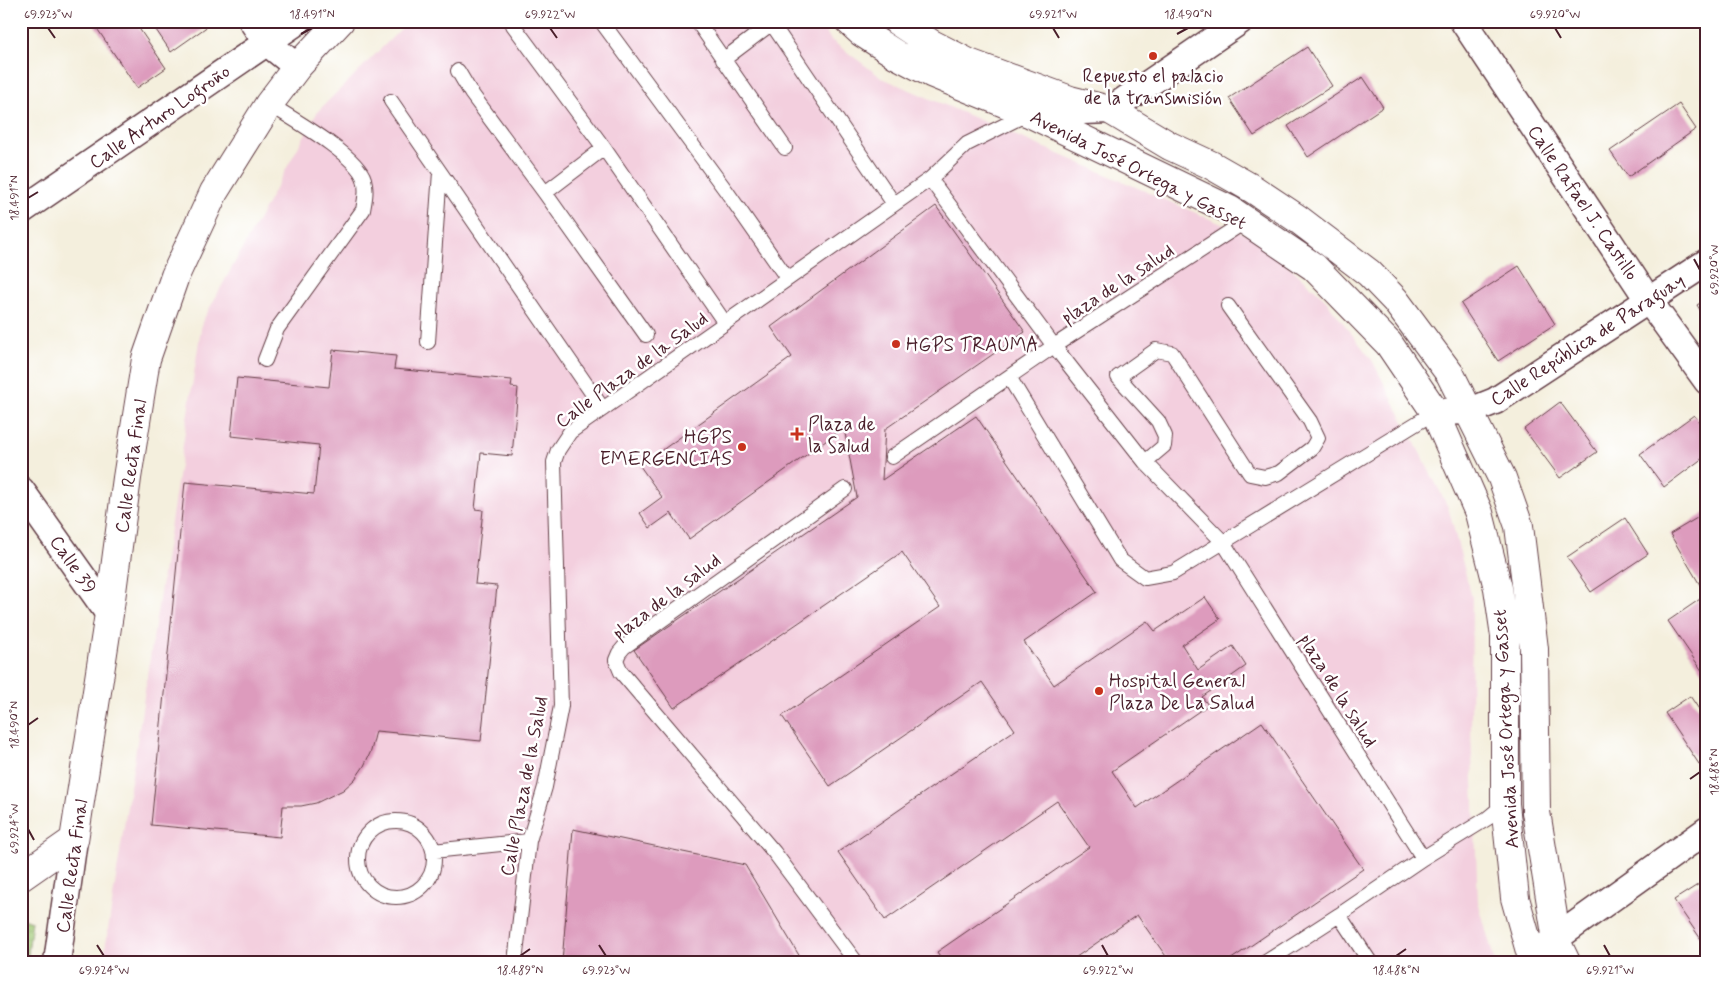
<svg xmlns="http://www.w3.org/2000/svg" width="1728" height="983" font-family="Mynerve,sans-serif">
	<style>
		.built { fill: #f3cfde }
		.green { fill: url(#green-dots); stroke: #747450 }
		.building { fill: #dd9bbd }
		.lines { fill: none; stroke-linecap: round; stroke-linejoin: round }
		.service-casing { stroke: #643e46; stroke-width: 16 }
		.minor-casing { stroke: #643e46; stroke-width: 29 }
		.tertiary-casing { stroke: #643e46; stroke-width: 30 }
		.secondary-casing { stroke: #643e46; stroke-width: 30 }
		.service { stroke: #fff; stroke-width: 14 }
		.minor { stroke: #fff; stroke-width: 26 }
		.tertiary { stroke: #fff; stroke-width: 28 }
		.secondary { stroke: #fff; stroke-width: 28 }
		.ticks { fill: none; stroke: #4a1f2b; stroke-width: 2 }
		.poi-dot { fill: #c8321e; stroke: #fff; stroke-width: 2 }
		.labels { text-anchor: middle; stroke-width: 5; stroke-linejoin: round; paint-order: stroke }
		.poi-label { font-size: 19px; fill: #4a1f2b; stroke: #fff; text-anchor: start }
		.street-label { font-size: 19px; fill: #4a1f2b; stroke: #fff }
		.neatline { fill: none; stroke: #4a1f2b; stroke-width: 2 }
		.ticks-label { font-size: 12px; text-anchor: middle; fill: #4a1f2b }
	</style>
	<defs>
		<pattern id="green-dots" width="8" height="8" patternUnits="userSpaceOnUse" patternTransform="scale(1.25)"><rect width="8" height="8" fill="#9fc874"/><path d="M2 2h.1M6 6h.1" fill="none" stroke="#8aab65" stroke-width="1.8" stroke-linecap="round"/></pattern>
	</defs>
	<rect width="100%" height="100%" fill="#fff"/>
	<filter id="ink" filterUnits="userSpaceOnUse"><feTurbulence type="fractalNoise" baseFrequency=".02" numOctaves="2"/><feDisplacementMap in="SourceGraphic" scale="10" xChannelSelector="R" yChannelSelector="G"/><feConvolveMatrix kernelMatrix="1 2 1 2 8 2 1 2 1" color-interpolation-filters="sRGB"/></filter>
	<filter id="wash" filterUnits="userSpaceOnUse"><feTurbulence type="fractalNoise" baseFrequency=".0096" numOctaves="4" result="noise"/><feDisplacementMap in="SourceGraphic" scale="20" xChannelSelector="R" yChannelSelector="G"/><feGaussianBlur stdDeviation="1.12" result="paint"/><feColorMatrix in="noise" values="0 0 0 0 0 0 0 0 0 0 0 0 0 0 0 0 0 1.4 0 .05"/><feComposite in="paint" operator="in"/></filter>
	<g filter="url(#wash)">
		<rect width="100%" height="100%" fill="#f4efdd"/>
		<!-- built -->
		<path class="built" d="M 409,21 L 818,21 L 831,40 L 882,78 L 1261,241 L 1323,297 L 1372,360 L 1448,507 L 1472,598 L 1471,731 L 1478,901 L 1495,962 L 103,962 L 202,322 L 318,111 Z"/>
		<!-- green -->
		<path class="green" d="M 21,917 L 32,921 L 27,962 L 21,962 Z"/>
		<g id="blocks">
			<!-- building -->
			<path class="building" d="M 92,21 L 134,21 L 166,68 L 137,88 Z
				M 150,21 L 215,21 L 171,52 Z
				M 1307,47 L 1332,86 L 1254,136 L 1229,98 Z
				M 1363,77 L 1383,107 L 1308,157 L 1288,126 Z
				M 1679,104 L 1696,129 L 1628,177 L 1610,151 Z
				M 936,206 L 1025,332 L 885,429 L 882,480 L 976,416 L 1097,592 L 1024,642 L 1054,685 L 1147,621 L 1155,631 L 1205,597 L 1220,619 L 1182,645 L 1198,670 L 1233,646 L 1246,666 L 1202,697 L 1208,705 L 1112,771 L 1137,808 L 1262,722 L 1363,869 L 1227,962 L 1170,962 L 1137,915 L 1069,962 L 944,962 L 937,952 L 1089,847 L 1057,801 L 885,920 L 838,852 L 1015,730 L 982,682 L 830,786 L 782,716 L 940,607 L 902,552 L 674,708 L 634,650 L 857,497 L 844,428 L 689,539 L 671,513 L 650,528 L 640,513 L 662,497 L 640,466 L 792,357 L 771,327 Z
				M 1519,266 L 1555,324 L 1498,361 L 1461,304 Z
				M 1707,299 L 1707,321 L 1697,305 Z
				M 333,350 L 396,356 L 394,369 L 512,380 L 511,387 L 518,388 L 512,456 L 481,453 L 475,509 L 483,510 L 475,584 L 497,586 L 481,741 L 376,731 L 371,751 L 364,766 L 355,779 L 343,790 L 316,803 L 301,806 L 283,806 L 280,837 L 151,825 L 185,482 L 314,494 L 319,445 L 231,436 L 237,378 L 329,387 Z
				M 1560,402 L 1597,452 L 1560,478 L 1524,429 Z
				M 1694,415 L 1707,432 L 1707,455 L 1664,487 L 1640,454 Z
				M 1707,512 L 1707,587 L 1703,590 L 1670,534 Z
				M 1625,518 L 1648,554 L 1591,592 L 1567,557 Z
				M 1706,595 L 1707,596 L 1707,678 L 1668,621 Z
				M 1690,696 L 1707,721 L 1707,776 L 1665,713 Z
				M 573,829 L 745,865 L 803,962 L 562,962 Z
				M 1707,879 L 1707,948 L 1674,900 Z"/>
		</g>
	</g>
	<g filter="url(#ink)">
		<use href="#blocks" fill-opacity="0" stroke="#643e46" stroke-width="1"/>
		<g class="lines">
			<defs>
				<path id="service" d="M 601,21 L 727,192 L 787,278
					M 697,21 L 785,148
					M 770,21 L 894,204
					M 513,25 L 604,148
					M 723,60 L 772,23
					M 458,71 L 471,93 L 545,193 L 646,335
					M 391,101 L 603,409
					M 930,179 L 1054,346 L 1145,462 L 1164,446 L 1165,436 L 1158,421 L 1118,377 L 1156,350 L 1172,353 L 1250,474 L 1265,477 L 1279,473 L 1312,448 L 1318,438 L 1310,421 L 1228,306
					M 545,193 L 604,148 L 725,323
					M 428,342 L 440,172
					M 265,360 L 277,329 L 363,210 C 365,199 367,190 364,179 C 357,155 291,118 269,104
					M 1009,377 L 1120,560 L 1145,578 L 1173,573 L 1435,412
					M 892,457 L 1054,346 L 1246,221
					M 1145,462 L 1223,542 L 1423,858
					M 845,489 L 624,647 L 619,653 L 616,660 L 621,672 L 774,852 L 856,962
					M358 859a38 38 0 1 1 76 0a38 38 0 1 1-76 0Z
					M 433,851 L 529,841
					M 1339,915 L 1370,962
					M 515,962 L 529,841 L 545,787 L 561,706 L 554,462 L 558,450 L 570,432 L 930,179 L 967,144 L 1029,113
					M 1266,962 L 1339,915 L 1423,858 L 1488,818 L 1505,804"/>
				<path id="minor" d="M 252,21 L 266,42 L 297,67
					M 1463,21 L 1649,301 L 1707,381
					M 1029,113 L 1110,110 L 1240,21
					M 21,211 L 298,21
					M 1435,412 L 1470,411 L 1495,401 L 1707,262
					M 21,490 L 109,614
					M 1541,949 L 1707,830
					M 57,962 L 74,840"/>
				<path id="tertiary" d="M 21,877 L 74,840 L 109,614 L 127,478 L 146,359 L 175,276 L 214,192 L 269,104 L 297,67 L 340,21"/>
				<path id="secondary" d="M 849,21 L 861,32 L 897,55 L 931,73 L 1029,113 L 1230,210 L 1314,267 L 1389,344 L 1435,412 L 1479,513 L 1498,588 L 1505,636 L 1505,804 L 1515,898 L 1533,962
					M 897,21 L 930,43 L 969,63 L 1070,100 L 1110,110 L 1170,146 L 1211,165 L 1253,189 L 1298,219 L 1369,273 L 1395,300 L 1450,374 L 1502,478 L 1519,526 L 1534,649 L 1536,812 L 1556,934 L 1555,939 L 1566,962"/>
			</defs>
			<!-- service casing -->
			<use href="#service" class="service-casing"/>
			<!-- minor casing -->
			<use href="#minor" class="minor-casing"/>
			<!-- tertiary casing -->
			<use href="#tertiary" class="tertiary-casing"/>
			<!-- secondary casing -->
			<use href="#secondary" class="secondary-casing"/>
			<!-- service -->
			<use href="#service" class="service"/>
			<!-- minor -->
			<use href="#minor" class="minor"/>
			<!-- tertiary -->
			<use href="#tertiary" class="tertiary"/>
			<!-- secondary -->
			<use href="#secondary" class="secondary"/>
		</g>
	</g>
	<!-- ticks -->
	<path class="ticks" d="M 48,28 L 55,38M 550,28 L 557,38M 1053,28 L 1059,38M 1555,28 L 1561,38M 301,34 L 312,28M 1177,34 L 1188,28M 28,198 L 38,192M 1694,259 L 1700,270M 28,725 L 38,718M 1690,779 L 1700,772M 28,829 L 34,840M 97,945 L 104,956M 599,945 L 606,956M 1102,945 L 1108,956M 1604,945 L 1610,956M 520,956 L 530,949M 1396,956 L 1406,949"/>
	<!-- markers -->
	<g class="poi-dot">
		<circle cx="1153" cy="56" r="5"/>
		<circle cx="896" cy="344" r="5"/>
		<path d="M794.5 426.5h5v5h5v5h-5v5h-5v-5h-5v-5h5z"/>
		<circle cx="742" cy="447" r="5"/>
		<circle cx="1099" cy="691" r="5"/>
	</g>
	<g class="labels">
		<!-- poi labels -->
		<g class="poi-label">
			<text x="1153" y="82" text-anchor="middle">Repuesto el palacio<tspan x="1153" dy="22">de la transmisión</tspan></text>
			<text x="906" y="351">HGPS TRAUMA</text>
			<text x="808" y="430">Plaza de<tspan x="808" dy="22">la Salud</tspan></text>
			<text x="732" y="443" text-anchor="end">HGPS<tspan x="732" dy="22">EMERGENCIAS</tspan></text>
			<text x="1109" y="687">Hospital General<tspan x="1109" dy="22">Plaza De La Salud</tspan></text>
		</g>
		<!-- street labels -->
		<g class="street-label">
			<text transform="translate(159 116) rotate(-35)" y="7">Calle Arturo Logroño</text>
			<text transform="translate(1139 169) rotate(27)" y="7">Avenida José Ortega y Gasset</text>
			<text transform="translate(1584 202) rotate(56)" y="7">Calle Rafael J. Castillo</text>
			<text transform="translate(1117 283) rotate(-33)" y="7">plaza de la salud</text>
			<text transform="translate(1587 339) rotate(-33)" y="7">Calle República de Paraguay</text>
			<text transform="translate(631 369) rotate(-36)" y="7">Calle Plaza de la Salud</text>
			<text transform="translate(130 466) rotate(-82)" y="7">Calle Recta Final</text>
			<text transform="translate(74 564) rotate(55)" y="7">Calle 39</text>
			<text transform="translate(666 596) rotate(-37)" y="7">plaza de la salud</text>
			<text transform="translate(1339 690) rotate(58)" y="7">plaza de la salud</text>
			<text transform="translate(1505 729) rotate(-93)" y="7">Avenida José Ortega y Gasset</text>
			<text transform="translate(523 786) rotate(-79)" y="7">Calle Plaza de la Salud</text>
			<text transform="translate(71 866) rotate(-82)" y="7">Calle Recta Final</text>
		</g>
	</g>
	<!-- margin -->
	<rect width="1728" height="983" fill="none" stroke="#fff" stroke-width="55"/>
	<rect x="28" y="28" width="1672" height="928" class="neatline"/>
	<g class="ticks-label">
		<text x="48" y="18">69.923°W</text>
		<text x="312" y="18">18.491°N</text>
		<text x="550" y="18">69.922°W</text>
		<text x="1053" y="18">69.921°W</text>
		<text x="1188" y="18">18.490°N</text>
		<text x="1555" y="18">69.920°W</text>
		<text transform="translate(14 198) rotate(-90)" y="4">18.491°N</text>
		<text transform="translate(1714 270) rotate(-90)" y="4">69.920°W</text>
		<text transform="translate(14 725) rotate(-90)" y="4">18.490°N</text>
		<text transform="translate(1714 772) rotate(-90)" y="4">18.488°N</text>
		<text transform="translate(14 829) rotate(-90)" y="4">69.924°W</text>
		<text x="104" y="974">69.924°W</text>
		<text x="520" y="974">18.489°N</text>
		<text x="606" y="974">69.923°W</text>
		<text x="1108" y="974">69.922°W</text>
		<text x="1396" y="974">18.488°N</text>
		<text x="1610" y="974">69.921°W</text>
	</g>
</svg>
